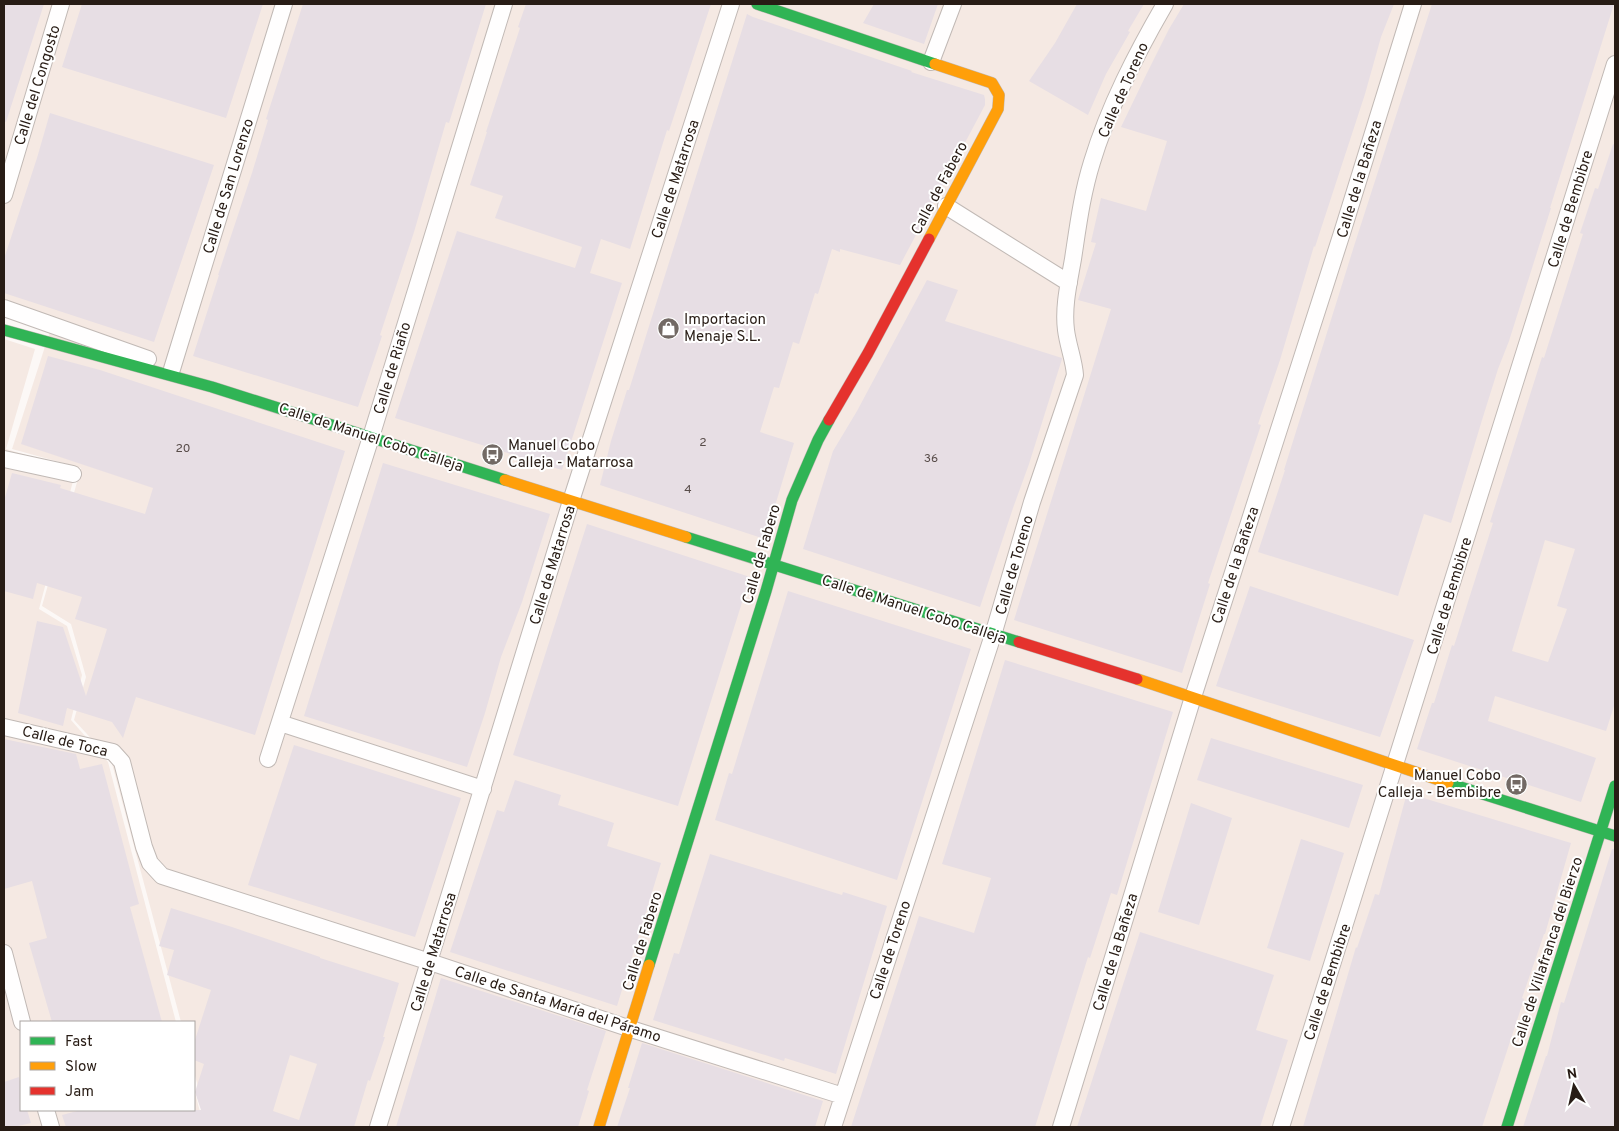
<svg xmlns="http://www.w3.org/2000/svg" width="1619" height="1131" font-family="Overpass,sans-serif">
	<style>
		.built { fill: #f5e9e3 }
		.building { fill: #e7dee4; fill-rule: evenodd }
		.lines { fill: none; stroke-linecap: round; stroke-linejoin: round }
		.street-casing { stroke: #c1b9b5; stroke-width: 18 }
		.fast-casing { stroke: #c1b9b5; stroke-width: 12 }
		.slow-casing { stroke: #c1b9b5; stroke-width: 12 }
		.jam-casing { stroke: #c1b9b5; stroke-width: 12 }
		.street { stroke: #fffefe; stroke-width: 16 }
		.fast { stroke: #30b455; stroke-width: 11 }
		.slow { stroke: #ff9f0a; stroke-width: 11 }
		.jam { stroke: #e5322d; stroke-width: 11 }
		.labels { text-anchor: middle; stroke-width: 4; stroke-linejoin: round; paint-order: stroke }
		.number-label { font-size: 12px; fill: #584c49 }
		.street-label { font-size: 15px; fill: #281c15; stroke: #fff }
		.poi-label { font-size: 15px; fill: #281c15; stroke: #fff; text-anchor: start }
	</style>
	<rect width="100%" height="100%" fill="#fcf8f6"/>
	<!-- built -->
	<path class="built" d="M 4,4 L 1615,4 L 1615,1127 L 209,1127 L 194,1072 L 194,1022 L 181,1022 L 111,760 L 74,720 L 86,677 L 71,624 L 42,606 L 81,468 L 12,449 L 50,331 L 4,316 Z
		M 4,339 L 35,349 L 6,449 L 76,470 L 39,609 L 67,626 L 82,675 L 71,720 L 108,762 L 176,1022 L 21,1022 L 21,1110 L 194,1110 L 194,1089 L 204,1127 L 4,1127 Z"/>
	<!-- building -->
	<path class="building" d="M 4,4 L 44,4 L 6,122 L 4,121 Z
		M 82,4 L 263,4 L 226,118 L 62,67 Z
		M 303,4 L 486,4 L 449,123 L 446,122 L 414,232 L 380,335 L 382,336 L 358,407 L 193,356 L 219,275 L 218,275 L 252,173 L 268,120 L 266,119 Z
		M 526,4 L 711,4 L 669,131 L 667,130 L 630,249 L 601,239 L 590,273 L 622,283 L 562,470 L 395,418 L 457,231 L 575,268 L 582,247 L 495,218 L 503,196 L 470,185 L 487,132 L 486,132 L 520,28 L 518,27 Z
		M 874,4 L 938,4 L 924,44 L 863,23 Z
		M 1077,4 L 1144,4 L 1128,31 L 1130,32 L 1106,74 L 1088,115 L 1029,81 L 1055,43 Z
		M 1184,4 L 1394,4 L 1381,37 L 1365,94 L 1315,247 L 1314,246 L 1280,360 L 1258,424 L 1261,425 L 1208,583 L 1210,584 L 1182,673 L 1014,620 L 1111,309 L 1078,300 L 1096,243 L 1091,242 L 1101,198 L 1146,211 L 1167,141 L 1121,127 L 1147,73 L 1169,29 Z
		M 1432,4 L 1614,4 L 1550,208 L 1551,208 L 1509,341 L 1498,369 L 1482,420 L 1451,523 L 1424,514 L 1398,596 L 1258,552 L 1285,470 L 1284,470 L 1355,243 Z
		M 747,14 L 753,17 L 912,71 L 911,72 L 984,95 L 985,99 L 985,105 L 900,265 L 840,249 L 840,252 L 832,249 L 818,294 L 815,293 L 799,344 L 793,342 L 779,388 L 774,387 L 760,432 L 794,443 L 765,539 L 600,485 L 611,441 L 627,390 L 629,390 Z
		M 50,113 L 214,165 L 154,342 L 4,293 L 4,259 L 37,158 Z
		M 1613,144 L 1615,145 L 1615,703 L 1606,731 L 1495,696 L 1488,721 L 1596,758 L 1581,802 L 1417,749 L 1432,703 L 1434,703 L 1452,645 L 1454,646 L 1493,523 L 1490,522 L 1542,357 L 1544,358 L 1583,234 L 1580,233 L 1595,188 L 1598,189 ZM 1545,540 L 1575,549 L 1557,606 L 1567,609 L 1548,662 L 1512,651 Z
		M 927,280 L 958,290 L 945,321 L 1062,358 L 1062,359 L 1029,464 L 1013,508 L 980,607 L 803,549 L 833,451 L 857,411 Z
		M 48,356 L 100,370 L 345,451 L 255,735 L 136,697 L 123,738 L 112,722 L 67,708 L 63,726 L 18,713 L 37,621 L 63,627 L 86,696 L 107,629 L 75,619 L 82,597 L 37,583 L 33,599 L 4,591 L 4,501 L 12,473 L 61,485 L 60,488 L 145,514 L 153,488 L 21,444 Z
		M 383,463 L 550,514 L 522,602 L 501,657 L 485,713 L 467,767 L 304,716 Z
		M 587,524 L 750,577 L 678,806 L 513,755 Z
		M 1250,586 L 1414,640 L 1380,737 L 1216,686 Z
		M 788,591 L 971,649 L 897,880 L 715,820 L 729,773 L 732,774 Z
		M 1005,660 L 1173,712 L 1117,895 L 1111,893 L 1090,958 L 1088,957 L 1035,1127 L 851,1127 L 919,916 L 974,933 L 991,878 L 942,864 Z
		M 1211,738 L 1363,785 L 1349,828 L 1197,780 Z
		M 4,739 L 76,754 L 80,769 L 102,764 L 139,904 L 130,907 L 162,1022 L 52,1022 L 29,943 L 47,938 L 32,881 L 4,889 Z
		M 294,745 L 461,798 L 415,937 L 248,885 Z
		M 515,780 L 561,795 L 558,805 L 614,823 L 607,846 L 661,863 L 617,1006 L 450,952 L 497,810 L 504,812 Z
		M 1407,793 L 1571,843 L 1545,934 L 1544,934 L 1522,998 L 1524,999 L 1482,1127 L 1303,1127 L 1356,947 L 1357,948 L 1375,894 L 1379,895 Z
		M 1191,803 L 1232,818 L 1199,925 L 1158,912 Z
		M 1301,839 L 1344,853 L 1310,961 L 1267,948 Z
		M 1612,849 L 1615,849 L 1615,1127 L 1523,1127 L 1546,1056 L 1547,1056 L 1561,1002 L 1564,1003 Z
		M 710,854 L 842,895 L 843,892 L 887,906 L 836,1074 L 785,1058 L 784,1061 L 653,1020 L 674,953 L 679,954 Z
		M 171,908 L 232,927 L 320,957 L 320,958 L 399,983 L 383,1037 L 385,1037 L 370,1081 L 368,1080 L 354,1127 L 66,1127 L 62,1115 L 81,1110 L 201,1110 L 195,1092 L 204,1064 L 194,1060 L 194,1043 L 211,990 L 167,975 L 174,950 L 159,946 ZM 290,1055 L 317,1064 L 299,1120 L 273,1111 Z
		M 1140,932 L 1274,975 L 1256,1030 L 1288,1040 L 1260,1127 L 1077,1127 Z
		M 441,978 L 606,1031 L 587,1090 L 589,1091 L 578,1127 L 396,1127 Z
		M 642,1043 L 823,1101 L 815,1127 L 617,1127 L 630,1088 L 628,1088 Z
		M 19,1077 L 21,1086 L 21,1110 L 27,1110 L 31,1123 L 14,1127 L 4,1127 L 4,1082 Z"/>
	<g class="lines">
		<defs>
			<path id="street" d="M 931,62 L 953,4
				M 4,195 L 61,4
				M 946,206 L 1069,283
				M 4,308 L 148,359
				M 172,369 L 284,4
				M 4,459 L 73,474
				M 280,723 L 483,789
				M 4,727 L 113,752 L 122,762 L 144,847 L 150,863 L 162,876 L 430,962 L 631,1029 L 843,1096
				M 268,759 L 371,437 L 504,4
				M 4,953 L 22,1022
				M 46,1110 L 51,1127
				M 378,1127 L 571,501 L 731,4
				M 833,1127 L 993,635 L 1032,502 L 1075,375 C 1074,360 1068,346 1066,330 C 1063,307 1069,282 1073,259 C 1078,226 1082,194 1092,162 C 1109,106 1136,54 1165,4
				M 1061,1127 L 1193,697 L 1342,233 L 1413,4
				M 1281,1127 L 1615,64"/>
			<path id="fast" d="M 757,4 L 935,64
				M 4,330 L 212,387 L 505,480
				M 686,537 L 1019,642
				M 1448,783 L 1615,836
				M 649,965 L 766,591 L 792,500 L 818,440 L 829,420
				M 1507,1127 L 1615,786"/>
			<path id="slow" d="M 929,239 L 998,109 L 999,95 L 992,83 L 935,64
				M 505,480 L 686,537
				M 1137,679 L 1448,783
				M 599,1127 L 649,965"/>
			<path id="jam" d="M 829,420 L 868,353 L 929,239
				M 1019,642 L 1137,679"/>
		</defs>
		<!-- street casing -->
		<use href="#street" class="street-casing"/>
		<!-- fast casing -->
		<use href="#fast" class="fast-casing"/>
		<!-- slow casing -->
		<use href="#slow" class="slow-casing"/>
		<!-- jam casing -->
		<use href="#jam" class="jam-casing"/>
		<!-- street -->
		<use href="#street" class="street"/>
		<!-- fast -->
		<use href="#fast" class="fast"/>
		<!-- slow -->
		<use href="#slow" class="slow"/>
		<!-- jam -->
		<use href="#jam" class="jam"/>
	</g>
	<!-- icons -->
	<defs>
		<symbol id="shop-disc" viewBox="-11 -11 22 22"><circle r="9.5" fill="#726964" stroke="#fff"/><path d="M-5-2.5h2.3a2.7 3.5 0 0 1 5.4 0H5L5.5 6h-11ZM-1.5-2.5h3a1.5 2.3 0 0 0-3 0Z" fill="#fff"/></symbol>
		<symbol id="bus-disc" viewBox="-11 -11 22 22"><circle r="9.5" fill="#726964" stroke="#fff"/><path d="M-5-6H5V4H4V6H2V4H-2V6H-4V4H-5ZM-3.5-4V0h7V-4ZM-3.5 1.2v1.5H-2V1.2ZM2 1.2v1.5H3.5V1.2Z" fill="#fff"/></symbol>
	</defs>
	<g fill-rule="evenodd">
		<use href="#shop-disc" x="656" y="316" width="25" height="25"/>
		<use href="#bus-disc" x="480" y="442" width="25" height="25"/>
		<use href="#bus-disc" x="1504" y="772" width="25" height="25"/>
	</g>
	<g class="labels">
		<!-- number labels -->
		<g class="number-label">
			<text x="703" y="446">2</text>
			<text x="183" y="452">20</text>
			<text x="931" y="462">36</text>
			<text x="688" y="493">4</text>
		</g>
		<!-- street labels -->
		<g class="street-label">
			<text transform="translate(37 85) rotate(-73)" y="5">Calle del Congosto</text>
			<text transform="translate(1123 90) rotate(-66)" y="5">Calle de Toreno</text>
			<text transform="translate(675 179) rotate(-72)" y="5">Calle de Matarrosa</text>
			<text transform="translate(1359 179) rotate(-73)" y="5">Calle de la Bañeza</text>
			<text transform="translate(228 186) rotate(-73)" y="5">Calle de San Lorenzo</text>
			<text transform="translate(939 188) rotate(-62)" y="5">Calle de Fabero</text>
			<text transform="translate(1570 209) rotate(-73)" y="5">Calle de Bembibre</text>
			<text transform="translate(392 368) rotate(-73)" y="5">Calle de Riaño</text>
			<text transform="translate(371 437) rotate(18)" y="5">Calle de Manuel Cobo Calleja</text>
			<text transform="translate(761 554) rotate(-74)" y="5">Calle de Fabero</text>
			<text transform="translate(552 565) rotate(-73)" y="5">Calle de Matarrosa</text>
			<text transform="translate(1014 565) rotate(-74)" y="5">Calle de Toreno</text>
			<text transform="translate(1235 565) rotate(-72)" y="5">Calle de la Bañeza</text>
			<text transform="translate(1449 596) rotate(-73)" y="5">Calle de Bembibre</text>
			<text transform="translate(914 609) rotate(18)" y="5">Calle de Manuel Cobo Calleja</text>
			<text transform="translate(65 741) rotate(14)" y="5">Calle de Toca</text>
			<text transform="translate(642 941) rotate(-73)" y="5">Calle de Fabero</text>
			<text transform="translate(890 950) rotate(-72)" y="5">Calle de Toreno</text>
			<text transform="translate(433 952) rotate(-73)" y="5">Calle de Matarrosa</text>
			<text transform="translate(1115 952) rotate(-73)" y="5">Calle de la Bañeza</text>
			<text transform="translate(1547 952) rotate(-72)" y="5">Calle de Villafranca del Bierzo</text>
			<text transform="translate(1327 982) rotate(-72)" y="5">Calle de Bembibre</text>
			<text transform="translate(558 1004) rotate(18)" y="5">Calle de Santa María del Páramo</text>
		</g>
		<!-- poi labels -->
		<g class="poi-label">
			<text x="684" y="324">Importacion<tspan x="684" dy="17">Menaje S.L.</tspan></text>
			<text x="508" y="450">Manuel Cobo<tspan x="508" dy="17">Calleja - Matarrosa</tspan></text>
			<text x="1501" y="780" text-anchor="end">Manuel Cobo<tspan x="1501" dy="17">Calleja - Bembibre</tspan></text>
		</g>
	</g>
	<!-- border -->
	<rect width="1619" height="1131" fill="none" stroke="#281c15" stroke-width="10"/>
	<!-- legend -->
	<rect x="20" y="1021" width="175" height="90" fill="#ffffff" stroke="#a9a4a1"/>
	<rect x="30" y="1037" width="25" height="8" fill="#30b455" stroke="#a9a4a1"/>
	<text x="65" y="1046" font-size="15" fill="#281c15">Fast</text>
	<rect x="30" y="1062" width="25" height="8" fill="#ff9f0a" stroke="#a9a4a1"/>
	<text x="65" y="1071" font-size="15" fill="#281c15">Slow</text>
	<rect x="30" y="1087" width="25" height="8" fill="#e5322d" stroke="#a9a4a1"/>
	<text x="65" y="1096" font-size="15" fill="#281c15">Jam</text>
	<!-- north arrow -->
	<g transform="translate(1574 1086) rotate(351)" stroke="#ffffff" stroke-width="4" paint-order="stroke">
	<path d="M0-4L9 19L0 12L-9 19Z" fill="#281c15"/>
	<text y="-8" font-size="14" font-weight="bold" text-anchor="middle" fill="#281c15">N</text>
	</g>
</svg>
